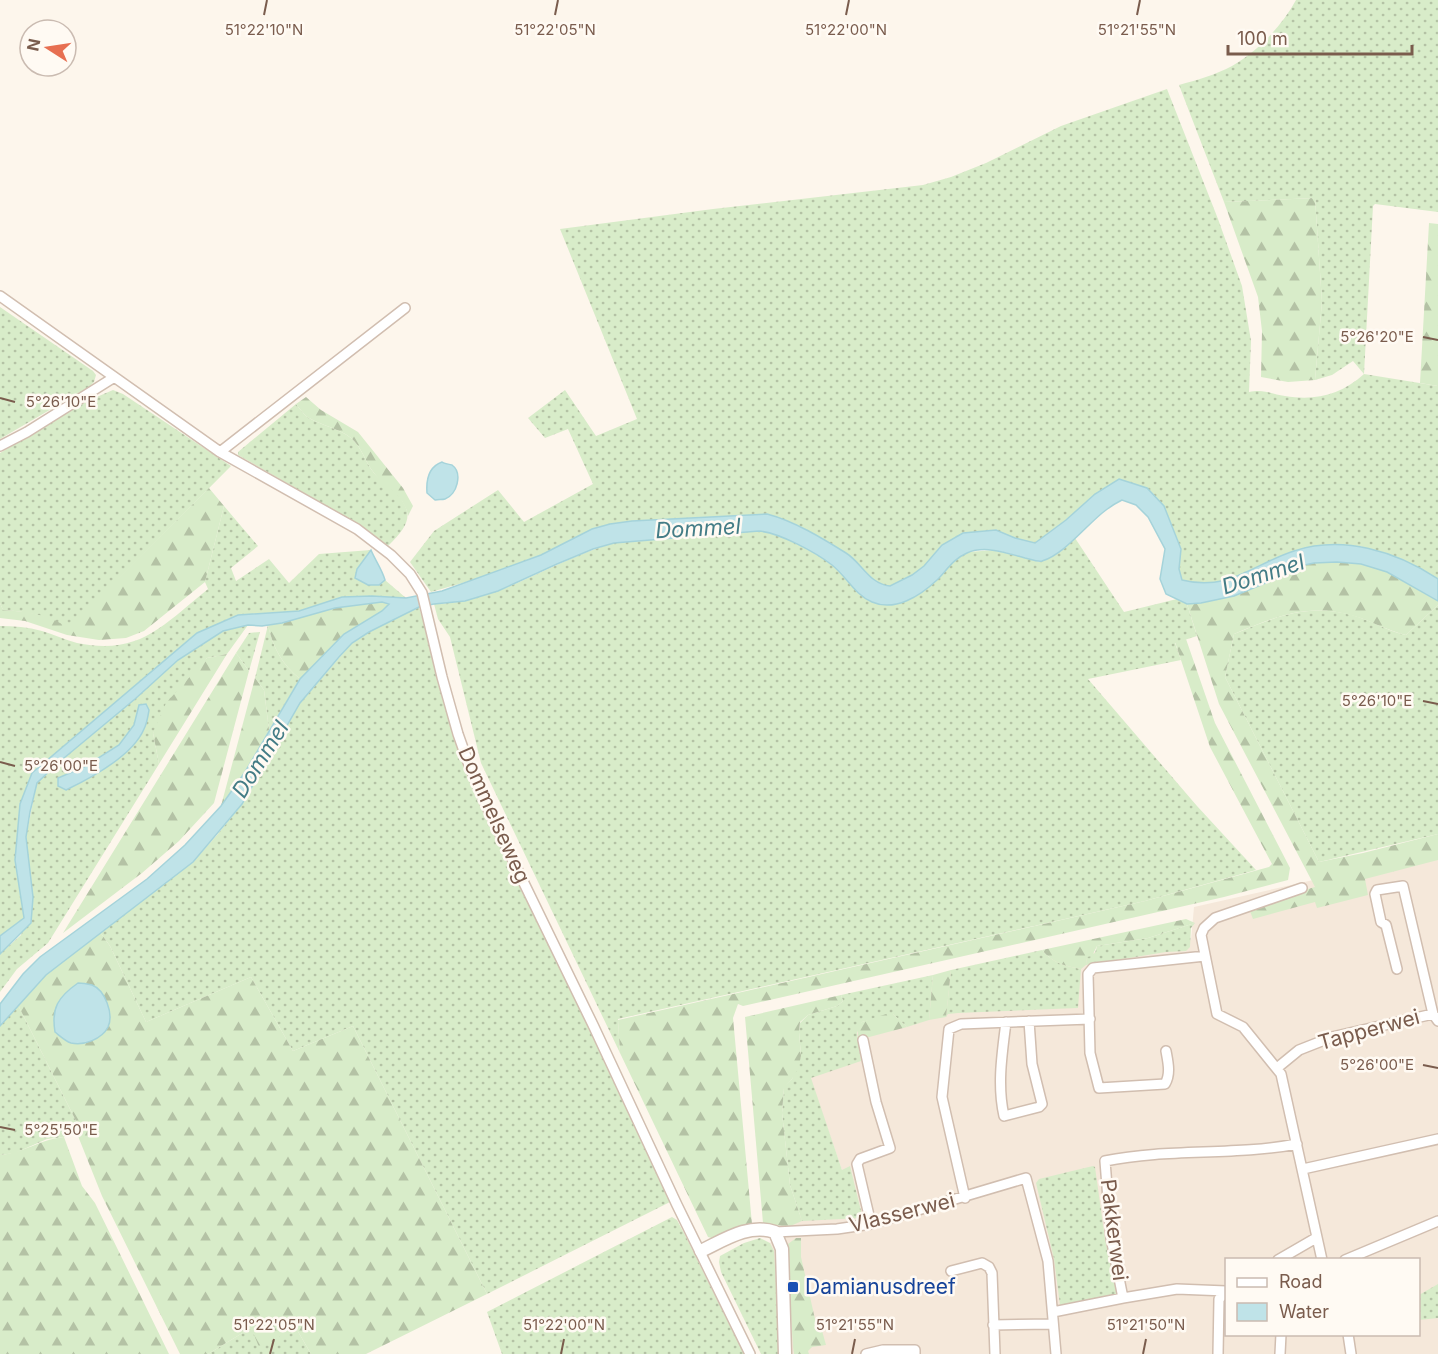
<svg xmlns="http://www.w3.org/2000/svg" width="1438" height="1354" font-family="Inter,sans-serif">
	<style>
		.residential { fill: #f5e8da; fill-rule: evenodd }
		.grass { fill: url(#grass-dots) }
		.forest { fill: url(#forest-firs) }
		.water { fill: #bfe3e8; stroke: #a5d3da; stroke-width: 1.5 }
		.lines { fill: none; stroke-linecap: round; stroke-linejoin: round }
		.minor-casing { stroke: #d1beb0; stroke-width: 12 }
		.tertiary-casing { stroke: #d1beb0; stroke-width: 15 }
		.minor { stroke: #fff; stroke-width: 9 }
		.tertiary { stroke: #fff; stroke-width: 12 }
		.ticks { fill: none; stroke: #7a5c4d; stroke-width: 2 }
		.transit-dot { fill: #1a4fb4; stroke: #fffaf3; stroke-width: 2 }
		.labels { text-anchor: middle; stroke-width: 5; stroke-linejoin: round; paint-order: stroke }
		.street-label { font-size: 21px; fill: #7a5c4d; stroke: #fffaf3 }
		.transit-label { font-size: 21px; fill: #164399; stroke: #fffaf3; text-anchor: start }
		.water-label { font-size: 22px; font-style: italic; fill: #437c86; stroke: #fffaf3 }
		.ticks-label { font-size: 15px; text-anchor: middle; fill: #7a5c4d; stroke: #fffaf3; stroke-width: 5; stroke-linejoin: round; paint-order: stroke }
	</style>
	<defs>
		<pattern id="grass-dots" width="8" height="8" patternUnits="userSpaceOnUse" patternTransform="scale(1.5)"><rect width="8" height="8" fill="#d8ecc9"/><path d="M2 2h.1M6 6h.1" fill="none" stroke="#b4c2a5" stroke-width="1.8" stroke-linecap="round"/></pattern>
		<pattern id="forest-firs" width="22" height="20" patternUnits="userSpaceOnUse" patternTransform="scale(1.5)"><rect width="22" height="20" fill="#d8ecc9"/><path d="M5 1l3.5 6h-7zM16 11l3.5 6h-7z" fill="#b4c2a5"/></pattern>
	</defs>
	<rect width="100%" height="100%" fill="#fdf6ec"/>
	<!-- residential -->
	<path class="residential" d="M 1438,852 L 1438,1354 L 784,1354 L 770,1243 L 788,1227 L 842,1170 L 810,1078 L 858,1026 L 952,970 L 1191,940 L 1194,907 ZM 1226,1260 L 1418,1260 L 1418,1334 L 1226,1334 Z"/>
	<!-- grass -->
	<path class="grass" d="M 1296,0 L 1438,0 L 1438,212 L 1375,204 L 1373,206 L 1364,374 L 1438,386 L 1438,579 L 1407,562 L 1360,546 L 1247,574 L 1226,581 L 1198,584 L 1181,580 L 1179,569 L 1181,548 L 1164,506 L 1095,494 L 1066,520 L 1035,543 L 1015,538 L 996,530 L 942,545 L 924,566 L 912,575 L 890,586 C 869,584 862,563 846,553 C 822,538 794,521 767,514 L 632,521 L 610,524 L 592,529 L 541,555 L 490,575 L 431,592 L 410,562 L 434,531 L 498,490 L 524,522 L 593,484 L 568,429 L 545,438 L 528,418 L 565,390 L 596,436 L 637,419 L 560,229 L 713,209 L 923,185 L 951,177 L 986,163 L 1061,126 L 1167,89 L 1218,219 L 1242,286 L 1251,341 L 1249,392 C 1265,389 1270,394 1285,396 C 1315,401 1341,395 1364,374 L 1353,361 L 1332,375 L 1315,380 L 1322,302 L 1315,198 L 1224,202 L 1179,85 C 1197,80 1215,75 1232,66 C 1258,51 1282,26 1296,0 Z
		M 0,307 L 93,371 L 96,375 L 94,382 L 89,387 L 0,439 Z
		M 113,390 L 123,394 L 231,466 L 69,629 C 46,615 29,612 3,610 L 0,603 L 0,453 L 85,402 Z
		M 296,404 C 300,409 304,415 309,418 C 323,426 338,428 351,438 C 362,447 365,462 374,473 C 378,478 383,481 388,485 C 415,510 413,522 388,546 L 339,513 L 238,455 L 238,452 Z
		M 224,506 L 258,546 L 231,568 L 236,581 L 269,559 L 289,583 L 319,554 L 371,550 L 357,569 L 355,578 L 368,585 L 379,585 L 385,580 L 406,598 L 372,596 L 342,597 L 299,611 L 238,615 L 197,633 L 32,773 L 20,804 L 15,860 L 24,918 L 0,936 L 0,626 C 14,626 28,627 42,631 C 53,634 65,640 77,643 C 140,656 163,625 208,589 L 205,582 Z
		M 759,531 C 779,533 819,553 834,567 C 847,579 856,591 871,601 L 937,580 L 954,560 L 969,552 L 994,550 L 1040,562 L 1054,555 L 1075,538 L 1124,612 L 1177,599 L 1187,604 L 1197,636 L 1175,643 L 1181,660 L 1088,679 L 1197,806 L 1256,870 L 1145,901 L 618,1019 L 620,1053 L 481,763 L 450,637 L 438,619 L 434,604 C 498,603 553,560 614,543 Z
		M 1438,605 L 1438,834 L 1319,862 L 1225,677 L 1234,634 C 1276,617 1306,603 1352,615 C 1371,620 1387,631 1406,635 Z
		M 419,607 L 465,764 L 670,1197 L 670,1202 L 487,1294 L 353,1026 L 293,1051 L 251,977 L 146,1022 L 110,946 L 100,932 L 193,862 L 217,835 L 242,804 L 300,703 L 352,643 L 369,632 Z
		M 248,625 L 227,654 L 207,658 L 153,733 L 159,764 L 48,943 L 17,969 L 0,992 L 0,954 L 21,935 L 33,897 L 26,837 L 37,782 L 58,763 L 135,699 L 178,660 L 223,631 Z
		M 268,625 C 273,648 282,664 300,679 L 269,730 L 264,690 L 255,678 Z
		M 260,632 L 249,671 L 236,653 L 249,633 Z
		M 1195,923 L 1191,928 L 1190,947 L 1186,951 L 1166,952 L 1086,965 L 1087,956 L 1095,953 L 1097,946 L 1148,938 Z
		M 1042,950 C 1053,963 1064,966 1081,969 L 1078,1008 L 958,1013 L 948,1014 L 946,1017 L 951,970 Z
		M 933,975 L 929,1020 L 907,1027 L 893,1014 L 862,1022 L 857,1033 L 861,1061 L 811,1078 L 842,1170 L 850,1166 L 862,1215 L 861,1218 L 802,1221 L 790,1185 L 782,1113 L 784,1087 L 792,1079 L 801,1056 L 799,1032 L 800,1023 L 808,1015 L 837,1006 L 843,1001 L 841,995 Z
		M 18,1005 L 80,1129 L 64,1137 L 47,1139 L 15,1153 L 0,1155 L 0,1026 Z
		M 1093,1166 L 1095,1167 L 1105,1239 L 1117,1294 L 1060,1305 L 1054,1259 L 1036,1183 L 1039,1179 Z
		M 672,1217 L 677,1220 L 685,1235 L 744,1354 L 502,1354 L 487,1312 Z
		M 760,1238 L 770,1243 L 774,1251 L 780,1354 L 761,1354 L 721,1272 L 719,1262 L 720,1256 L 744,1243 Z
		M 1438,1284 L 1438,1318 L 1419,1320 L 1419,1295 Z
		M 296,1328 L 311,1354 L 208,1354 L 249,1329 Z"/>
	<!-- forest -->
	<path class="forest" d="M 1315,198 L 1322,302 L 1315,380 L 1288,382 L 1261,377 L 1262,331 L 1258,297 L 1224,202 Z
		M 1429,223 L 1438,224 L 1438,386 L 1420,383 Z
		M 306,397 L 321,410 L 358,432 L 403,488 L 413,506 L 408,516 C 405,495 385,488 374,473 C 365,462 362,447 351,438 C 338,428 323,426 309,418 C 304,415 300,409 296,404 Z
		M 209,488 L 224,506 L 205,582 L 144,631 L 126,638 L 99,640 L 67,635 L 25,621 L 0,618 L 0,603 L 3,610 L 27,612 L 51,618 L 69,628 Z
		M 1337,562 L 1361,564 L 1387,572 L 1438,601 L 1438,605 L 1406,635 C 1388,631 1372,621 1354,616 C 1307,602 1276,617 1234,634 L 1225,677 L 1319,862 L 1363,853 L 1438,834 L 1438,860 L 1365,879 L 1368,895 L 1317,908 L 1315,902 L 1253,919 L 1248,906 L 1315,887 L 1219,704 L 1187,604 L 1234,596 L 1273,580 L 1295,567 L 1314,563 Z
		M 382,602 L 390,604 L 382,611 L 344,634 L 300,679 C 282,664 273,648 268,625 L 335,608 Z
		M 1186,639 L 1215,723 L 1290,868 L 1288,880 L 1224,897 L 743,1006 L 738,1004 L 733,1018 L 752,1224 L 715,1239 L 708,1237 L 620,1053 L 618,1020 L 1145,901 L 1269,867 L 1272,864 L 1210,747 L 1175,642 Z
		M 236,653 L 249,671 L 214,803 L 179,841 L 142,873 L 63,933 Z
		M 227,654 L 159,764 L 153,733 L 166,703 L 207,658 Z
		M 255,678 L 264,690 L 269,730 L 258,753 L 221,806 Z
		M 1186,919 L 1195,923 L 1148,938 L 1097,946 L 1092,956 L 1087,957 L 1086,965 L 1081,969 C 1064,966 1053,963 1042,950 Z
		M 100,932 L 110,946 L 146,1022 L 251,977 L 293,1051 L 353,1026 L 487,1294 L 366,1354 L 311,1354 L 296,1328 L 259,1347 L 252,1330 L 249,1329 L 208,1354 L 180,1354 L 102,1196 L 78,1136 L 80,1129 L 18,1005 L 46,975 Z
		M 951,970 L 946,1017 L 929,1020 L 933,975 Z
		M 841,995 L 843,1001 L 837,1006 L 808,1015 L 800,1022 L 799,1032 L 801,1056 L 798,1069 L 792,1079 L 784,1088 L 782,1113 L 790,1185 L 802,1221 L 788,1227 L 763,1223 L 745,1017 Z
		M 889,1013 L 893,1014 L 907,1027 L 858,1040 L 858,1026 L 862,1022 Z
		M 64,1137 L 82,1186 L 95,1203 L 169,1354 L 0,1354 L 0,1155 C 24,1153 38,1140 64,1137 Z
		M 796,1238 L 801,1238 L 801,1257 L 815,1319 L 819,1320 L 826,1345 L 812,1347 L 808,1351 L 809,1354 L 794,1354 L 793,1347 L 787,1251 L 788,1244 Z"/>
	<!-- water -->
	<path class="water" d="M 442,462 C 443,463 451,465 452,465 C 463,473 457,495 445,499 C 442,500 438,499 435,500 L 427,493 C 426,480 428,467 442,462 Z
		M 1119,479 L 1147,488 L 1164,506 L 1181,549 L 1179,569 L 1182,580 C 1229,592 1253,564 1294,551 C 1343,535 1396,551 1438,579 L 1438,601 L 1387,572 L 1361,564 L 1337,562 L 1314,563 L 1295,567 L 1273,580 L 1234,596 L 1201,603 L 1187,604 L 1166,594 L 1160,579 L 1165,549 L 1148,517 L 1136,505 L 1122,500 C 1116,503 1111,506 1106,510 C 1087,524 1065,554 1042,561 C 1037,562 1030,559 1025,558 C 1007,553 985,545 967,553 C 953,559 947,570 937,580 C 920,596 895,612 872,602 C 854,594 847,577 832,565 C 815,552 780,533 759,531 L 614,543 L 593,549 L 557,564 L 498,591 L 465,601 L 434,604 L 419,607 L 369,632 L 352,643 L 339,657 L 300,703 L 242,804 L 193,862 L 46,975 L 0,1026 L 0,1004 L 23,974 L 40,957 L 147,879 L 185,845 L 221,806 L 245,772 L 300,679 L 344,634 L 382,611 L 389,604 L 382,602 L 335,608 L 282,623 L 262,626 L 248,625 L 223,631 L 178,660 L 135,699 L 58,763 L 37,783 L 30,812 L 26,837 L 33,897 L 31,923 L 0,954 L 0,936 L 24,918 L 15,860 L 20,804 L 32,773 L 197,633 L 238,615 L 299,611 L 342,597 L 372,596 L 406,598 L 442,591 L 541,555 L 592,529 L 610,524 L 632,521 L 767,514 C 794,521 822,538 846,553 C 862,563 869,584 890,586 L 912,575 L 924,566 L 942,545 L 963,533 L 996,530 L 1015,538 L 1035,543 L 1066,520 L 1095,494 Z
		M 371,550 C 375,560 382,569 385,580 L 379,585 L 368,585 L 355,578 L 357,569 Z
		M 146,704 L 149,710 C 148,716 147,723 144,729 C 133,755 91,778 66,790 L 58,786 L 58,778 L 84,767 L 119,745 L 134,725 L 139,705 Z
		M 78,983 C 83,983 88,984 92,985 C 105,990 114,1014 108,1027 C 102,1039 84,1046 71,1043 C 65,1041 60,1036 55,1032 C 51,1008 58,997 78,983 Z"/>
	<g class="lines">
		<defs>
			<path id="minor" d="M 0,296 L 220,452 L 357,529 L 391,555 L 410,574 L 422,593 L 442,677 L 458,734 L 469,765 L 486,805 L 594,1027 L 677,1205 L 750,1354
				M 0,446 L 27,432 L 113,378
				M 220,452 L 405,308
				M 1302,888 L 1215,918 L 1204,928 L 1201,935 L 1217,1014 L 1243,1027 L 1281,1074 L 1322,1260
				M 1397,969 L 1386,925 L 1381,922 L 1375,894 L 1377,890 L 1403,886 L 1433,1014 L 1438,1021
				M 1006,1022 C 1002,1054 997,1085 1004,1116 L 1039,1107 L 1042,1104 L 1032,1064 L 1029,1021
				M 863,1040 L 876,1102 L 890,1148 L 860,1159 L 857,1164 L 871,1224
				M 1166,1051 C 1168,1062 1171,1074 1165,1084 L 1099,1088 L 1090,1053 L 1088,974 L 1093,968 L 1205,956
				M 1277,1068 L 1299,1050 L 1332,1037 L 1433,1014
				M 1303,1169 L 1438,1139
				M 965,1198 L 942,1097 L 949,1029 L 961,1024 L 1090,1019
				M 775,1232 L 837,1229 L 871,1224 L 1026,1178 L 1048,1261 L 1056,1354
				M 1278,1260 L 1316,1238
				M 1345,1260 L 1438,1221
				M 951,1271 L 982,1263 L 989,1267 L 992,1273 L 995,1354
				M 1123,1298 L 1111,1238 L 1105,1161 C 1169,1148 1234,1156 1297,1144
				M 1053,1312 L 1123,1298 L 1177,1289 L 1226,1291
				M 993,1325 L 1053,1324
				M 1348,1334 L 1351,1354
				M 866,1354 L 883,1350 L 915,1350 L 915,1354
				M 1218,1354 L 1219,1299 L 1226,1292
				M 1280,1354 L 1281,1334"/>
			<path id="tertiary" d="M 701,1251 C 724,1240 749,1223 775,1232 L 782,1249 L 785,1354"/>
		</defs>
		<!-- minor casing -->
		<use href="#minor" class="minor-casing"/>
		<!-- tertiary casing -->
		<use href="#tertiary" class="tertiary-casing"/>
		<!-- minor -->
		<use href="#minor" class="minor"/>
		<!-- tertiary -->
		<use href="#tertiary" class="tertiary"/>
	</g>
	<!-- ticks -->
	<path class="ticks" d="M 264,15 L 267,0M 555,15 L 558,0M 846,15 L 849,0M 1137,15 L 1140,0M 1423,337 L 1438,340M 0,398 L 15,402M 1423,701 L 1438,704M 0,762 L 15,766M 1423,1065 L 1438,1068M 0,1127 L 15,1130M 270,1354 L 274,1339M 561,1354 L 564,1339M 852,1354 L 855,1339M 1143,1354 L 1146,1339"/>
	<!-- markers -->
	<rect class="transit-dot" x="787" y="1281" width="12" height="12" rx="3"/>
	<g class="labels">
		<!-- street labels -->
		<g class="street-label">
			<text transform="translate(494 815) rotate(66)" y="7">Dommelseweg</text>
			<text transform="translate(1369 1030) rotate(-15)" y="7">Tapperwei</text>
			<text transform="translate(902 1213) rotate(-14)" y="7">Vlasserwei</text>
			<text transform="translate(1114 1230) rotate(83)" y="7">Pakkerwei</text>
		</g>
		<!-- transit labels -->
		<g class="transit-label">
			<text x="805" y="1294">Damianusdreef</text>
		</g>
		<!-- water labels -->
		<g class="water-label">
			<text transform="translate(698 528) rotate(-3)" y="8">Dommel</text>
			<text transform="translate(1263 574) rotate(-18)" y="8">Dommel</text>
			<text transform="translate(260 759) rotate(-58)" y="8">Dommel</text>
		</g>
	</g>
	<g class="ticks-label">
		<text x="264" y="35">51°22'10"N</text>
		<text x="555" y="35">51°22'05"N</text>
		<text x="846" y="35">51°22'00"N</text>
		<text x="1137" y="35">51°21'55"N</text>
		<text x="1377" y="342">5°26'20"E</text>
		<text x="61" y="407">5°26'10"E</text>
		<text x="1377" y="706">5°26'10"E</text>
		<text x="61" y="771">5°26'00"E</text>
		<text x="1377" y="1070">5°26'00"E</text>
		<text x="61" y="1135">5°25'50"E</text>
		<text x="274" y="1330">51°22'05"N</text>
		<text x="564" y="1330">51°22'00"N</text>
		<text x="855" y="1330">51°21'55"N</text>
		<text x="1146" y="1330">51°21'50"N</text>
	</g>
	<!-- legend -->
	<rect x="1225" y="1258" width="195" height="78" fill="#fffaf3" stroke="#cabbb1" stroke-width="1.5"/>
	<rect x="1237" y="1278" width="30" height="9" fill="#ffffff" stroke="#cabbb1" stroke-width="1.5"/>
	<text x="1279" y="1288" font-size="18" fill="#7a5c4d">Road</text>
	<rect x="1237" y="1303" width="30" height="18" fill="#bfe3e8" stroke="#cabbb1" stroke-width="1.5"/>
	<text x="1279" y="1318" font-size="18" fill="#7a5c4d">Water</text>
	<!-- north arrow -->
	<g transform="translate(48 48) rotate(282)"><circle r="28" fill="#fffaf3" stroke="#cabbb1" stroke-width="1.5"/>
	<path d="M0-4.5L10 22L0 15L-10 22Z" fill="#e76f51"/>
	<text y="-9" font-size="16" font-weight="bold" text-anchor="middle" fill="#7a5c4d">N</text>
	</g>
	<!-- scale -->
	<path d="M1228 45v9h184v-9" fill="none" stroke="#7a5c4d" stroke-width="3"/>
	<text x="1237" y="45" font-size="18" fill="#7a5c4d" stroke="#fffaf3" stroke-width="4.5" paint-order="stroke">100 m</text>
</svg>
